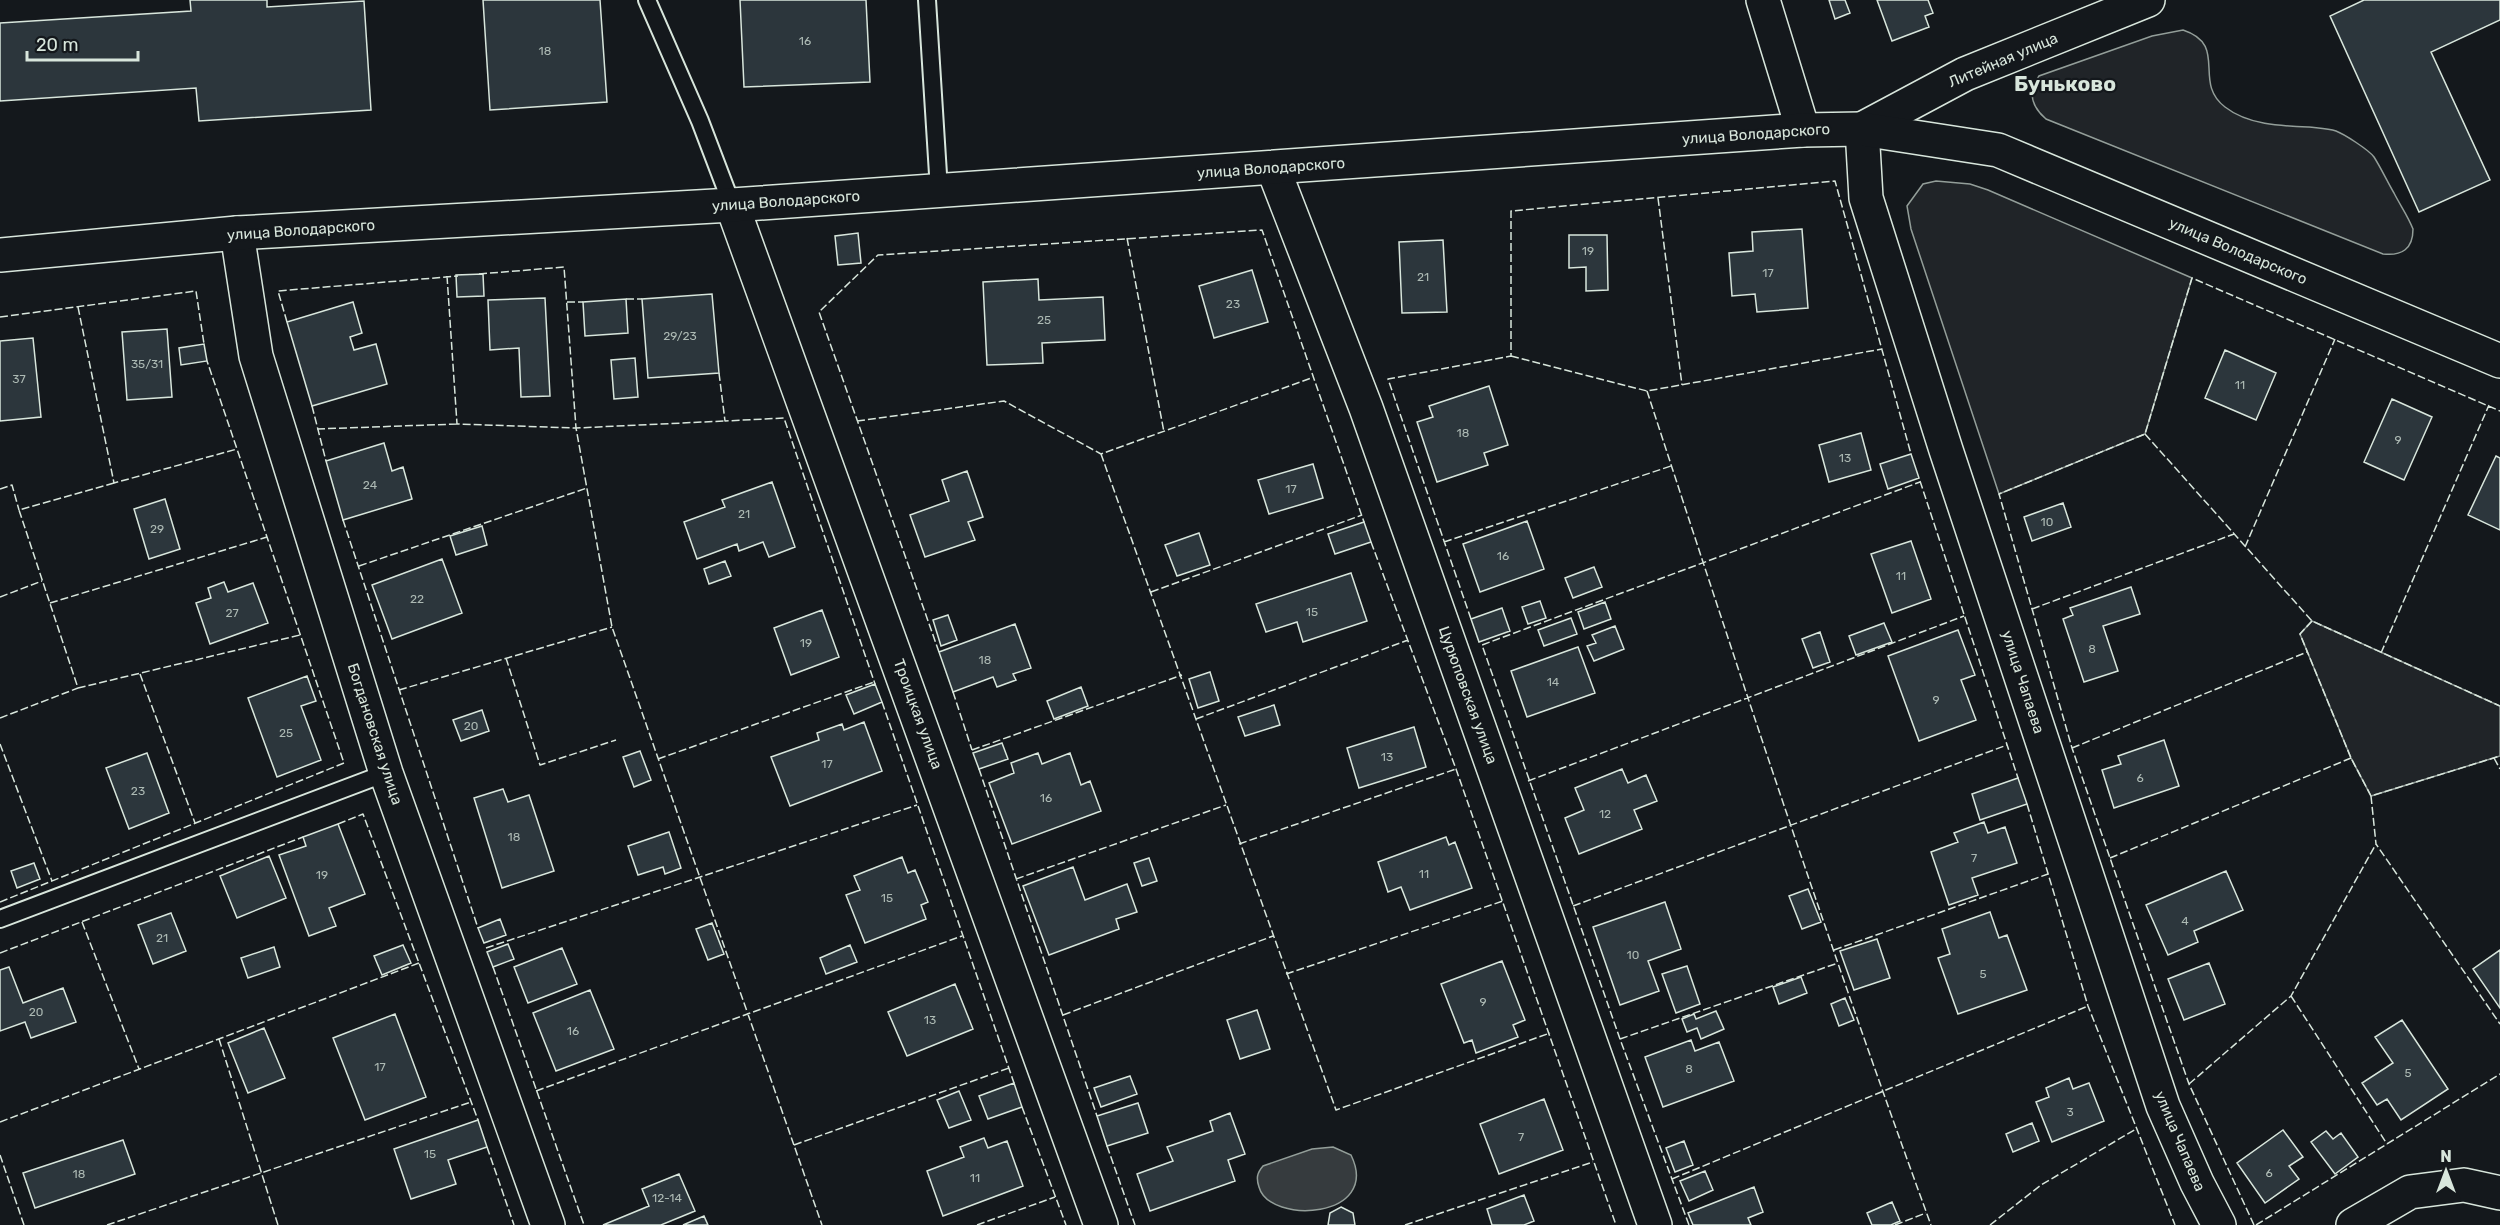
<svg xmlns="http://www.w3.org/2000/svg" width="2500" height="1225" font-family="Rubik,sans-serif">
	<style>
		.green { fill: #202428; stroke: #939e99; stroke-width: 1.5 }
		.water { fill: #363b3e; stroke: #939e99; stroke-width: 1.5 }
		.building { fill: #2c363c; stroke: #d8e6dc; stroke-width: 1.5 }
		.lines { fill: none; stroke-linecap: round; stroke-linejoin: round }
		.service-casing { stroke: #d8e6dc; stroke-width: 20 }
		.minor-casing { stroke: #d8e6dc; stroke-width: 36 }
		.secondary-casing { stroke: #d8e6dc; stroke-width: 36 }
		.service { stroke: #14181c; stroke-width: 16 }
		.minor { stroke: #14181c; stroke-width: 33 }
		.secondary { stroke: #14181c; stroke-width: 33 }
		.fence { stroke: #d8e6dc; stroke-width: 1.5; stroke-dasharray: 8 3; stroke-linecap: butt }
		.labels { text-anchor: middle; stroke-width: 4.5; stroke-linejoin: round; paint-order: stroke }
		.number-label { font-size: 12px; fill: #adbab4 }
		.street-label { font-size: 15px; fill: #d8e6dc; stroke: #14181c }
		.district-label { font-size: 21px; font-weight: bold; fill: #d8e6dc; stroke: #14181c }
	</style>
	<rect width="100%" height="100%" fill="#14181c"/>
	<!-- green -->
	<path class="green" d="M 2183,30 C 2229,45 2192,82 2225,107 C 2248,125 2281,126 2309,127 C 2317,128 2328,128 2336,131 C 2344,134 2369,150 2374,157 C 2381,168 2387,181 2394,193 C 2400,205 2408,216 2413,229 C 2413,249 2402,256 2383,254 L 2046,119 C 2032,107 2027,92 2039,76 L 2152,36 Z
		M 1936,181 L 1970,184 L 1988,190 L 2192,278 L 2145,434 L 1999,494 L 1911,229 L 1907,206 L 1923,184 Z
		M 2312,621 L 2500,706 L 2500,756 L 2371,796 L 2351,758 L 2300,634 Z"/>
	<!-- water -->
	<path class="water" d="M 1333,1147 L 1351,1155 C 1382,1219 1269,1225 1259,1187 C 1256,1178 1257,1173 1263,1166 L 1312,1149 Z"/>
	<!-- building -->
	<path class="building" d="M 190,0 L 267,0 L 267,7 L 364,1 L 371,110 L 199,121 L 196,88 L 0,101 L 0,23 L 191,11 Z
		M 483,0 L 600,0 L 607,102 L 490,110 Z
		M 740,0 L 866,0 L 870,82 L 744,87 Z
		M 1829,0 L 1845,0 L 1850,13 L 1835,19 Z
		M 1877,0 L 1928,0 L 1933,13 L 1925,16 L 1929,27 L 1892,41 Z
		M 2364,0 L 2500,0 L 2500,20 L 2431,52 L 2490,180 L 2419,212 L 2330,16 Z
		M 1802,229 L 1808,308 L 1757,312 L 1755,294 L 1732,296 L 1729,253 L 1753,251 L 1752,232 Z
		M 858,233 L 861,263 L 838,265 L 835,236 Z
		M 1569,235 L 1607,235 L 1608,290 L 1586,291 L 1586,267 L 1569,268 Z
		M 1443,240 L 1447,312 L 1402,313 L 1399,242 Z
		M 1252,270 L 1268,322 L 1214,338 L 1199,286 Z
		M 483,274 L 484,296 L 457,297 L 456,275 Z
		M 1038,279 L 1039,300 L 1103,297 L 1105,340 L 1042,343 L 1043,363 L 987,365 L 983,282 Z
		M 712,294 L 719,373 L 648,378 L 642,299 Z
		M 545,298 L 550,396 L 521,397 L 519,348 L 490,350 L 488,300 Z
		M 626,299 L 628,333 L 585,336 L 583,302 Z
		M 353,302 L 362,333 L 350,337 L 354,350 L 376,344 L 387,384 L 312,406 L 287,322 Z
		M 167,329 L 172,397 L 127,400 L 122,332 Z
		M 33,338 L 41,417 L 0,421 L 0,341 Z
		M 204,344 L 207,361 L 181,365 L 179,348 Z
		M 2225,350 L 2276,373 L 2256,420 L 2205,398 Z
		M 635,358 L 638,397 L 614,399 L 611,360 Z
		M 1489,386 L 1508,445 L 1484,453 L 1488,465 L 1437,482 L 1417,422 L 1433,417 L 1429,406 Z
		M 2392,399 L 2432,417 L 2404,480 L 2364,462 Z
		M 1861,433 L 1871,470 L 1829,482 L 1819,445 Z
		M 384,443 L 392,471 L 403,467 L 412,499 L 343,520 L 326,461 Z
		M 1911,454 L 1919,478 L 1888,489 L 1880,464 Z
		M 2496,456 L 2500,458 L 2500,530 L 2468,515 Z
		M 1313,464 L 1323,498 L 1269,514 L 1258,480 Z
		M 967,471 L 983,517 L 968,522 L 975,540 L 925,557 L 910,515 L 949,501 L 942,480 Z
		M 772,482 L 795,547 L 769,557 L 763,542 L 739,551 L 737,544 L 697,559 L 684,522 L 725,507 L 722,500 Z
		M 165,499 L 180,549 L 149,559 L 134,509 Z
		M 2063,503 L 2071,527 L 2032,541 L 2024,517 Z
		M 1527,521 L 1544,569 L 1480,592 L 1463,544 Z
		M 1364,522 L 1371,542 L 1335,554 L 1328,534 Z
		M 482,526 L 487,545 L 456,555 L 450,536 Z
		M 1199,533 L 1210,565 L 1177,576 L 1165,545 Z
		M 1911,541 L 1931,599 L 1892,613 L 1871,554 Z
		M 442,559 L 462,613 L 392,639 L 372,585 Z
		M 725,561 L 731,576 L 709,584 L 704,569 Z
		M 1594,567 L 1602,587 L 1573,598 L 1565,578 Z
		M 1351,573 L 1367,621 L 1303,642 L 1297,622 L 1266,632 L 1256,604 Z
		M 224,582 L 228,592 L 253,583 L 268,623 L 210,644 L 196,603 L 211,598 L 208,588 Z
		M 2131,587 L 2140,614 L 2103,626 L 2118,671 L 2084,682 L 2063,619 L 2073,615 L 2070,608 Z
		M 1540,601 L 1546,618 L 1528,624 L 1522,607 Z
		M 1605,602 L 1611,619 L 1584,629 L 1578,612 Z
		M 1502,608 L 1510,631 L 1479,642 L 1471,619 Z
		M 822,610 L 839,657 L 791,675 L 774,628 Z
		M 948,615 L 957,640 L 941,646 L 933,620 Z
		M 1571,618 L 1577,634 L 1544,646 L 1538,630 Z
		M 1884,623 L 1892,642 L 1856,655 L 1849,636 Z
		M 1015,624 L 1031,668 L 1013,674 L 1016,680 L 997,687 L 993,677 L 953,692 L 939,652 Z
		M 1615,626 L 1624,649 L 1594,661 L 1587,646 L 1596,643 L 1592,635 Z
		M 1958,630 L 1975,675 L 1961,680 L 1976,720 L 1919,741 L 1888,656 Z
		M 1820,632 L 1830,662 L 1813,668 L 1802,639 Z
		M 1578,647 L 1595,693 L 1527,717 L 1511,671 Z
		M 1210,672 L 1219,701 L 1198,708 L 1189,679 Z
		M 307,676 L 316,701 L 301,706 L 321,760 L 277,777 L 248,698 Z
		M 875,684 L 882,702 L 854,714 L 846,695 Z
		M 1081,687 L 1088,706 L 1054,719 L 1047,701 Z
		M 1274,705 L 1280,725 L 1245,736 L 1238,717 Z
		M 482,710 L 489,731 L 461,741 L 453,720 Z
		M 864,722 L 882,771 L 790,806 L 771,757 L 819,740 L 817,733 L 842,724 L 844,730 Z
		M 1414,727 L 1426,767 L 1359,788 L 1347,748 Z
		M 2164,740 L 2179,786 L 2114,808 L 2102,770 L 2121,764 L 2118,756 Z
		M 1002,743 L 1008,759 L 979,769 L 973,753 Z
		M 640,751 L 651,780 L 634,787 L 623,757 Z
		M 147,753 L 169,813 L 129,829 L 106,768 Z
		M 1038,753 L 1042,764 L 1070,753 L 1081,785 L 1090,781 L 1101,811 L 1012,844 L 989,783 L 1014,773 L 1011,763 Z
		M 1622,769 L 1628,783 L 1646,775 L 1657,801 L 1634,810 L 1642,829 L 1579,854 L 1565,818 L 1584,810 L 1575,788 Z
		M 2018,778 L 2027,804 L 1980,820 L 1972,794 Z
		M 503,789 L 508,802 L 529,795 L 554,871 L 502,888 L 474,798 Z
		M 1984,822 L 1988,833 L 2005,827 L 2017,863 L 1972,878 L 1978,895 L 1949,905 L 1931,852 L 1958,842 L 1954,833 Z
		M 338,824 L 365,894 L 329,908 L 336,926 L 309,936 L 279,855 L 306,846 L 303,837 Z
		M 669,832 L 681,868 L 665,874 L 663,867 L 638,875 L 628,846 Z
		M 1446,837 L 1449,845 L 1455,842 L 1472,888 L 1410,910 L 1401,887 L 1388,892 L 1378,862 Z
		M 269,856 L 286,898 L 237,918 L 220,876 Z
		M 902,857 L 908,873 L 915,870 L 928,902 L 921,905 L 926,919 L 865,943 L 846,895 L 860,890 L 854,876 Z
		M 1149,858 L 1157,881 L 1142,886 L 1134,863 Z
		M 34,863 L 40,879 L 17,888 L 11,871 Z
		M 1073,867 L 1085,900 L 1127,884 L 1137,912 L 1116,919 L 1119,929 L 1049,955 L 1023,886 Z
		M 2226,871 L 2243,910 L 2194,931 L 2198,942 L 2168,955 L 2146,905 Z
		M 1808,889 L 1821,922 L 1802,929 L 1789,896 Z
		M 1665,902 L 1681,949 L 1648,961 L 1659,991 L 1620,1005 L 1593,927 Z
		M 1990,912 L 1999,938 L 2007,935 L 2027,990 L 1958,1014 L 1938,958 L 1950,954 L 1942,929 Z
		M 171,913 L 186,951 L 153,964 L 138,925 Z
		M 500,919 L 506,935 L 484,943 L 478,928 Z
		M 712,923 L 724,954 L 708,960 L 696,929 Z
		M 1877,939 L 1890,978 L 1854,990 L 1840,951 Z
		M 508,944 L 514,959 L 493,967 L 487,952 Z
		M 403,945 L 411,963 L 382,975 L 374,956 Z
		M 850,945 L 857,962 L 826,974 L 820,958 Z
		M 274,947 L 280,967 L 248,978 L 241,958 Z
		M 562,948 L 577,984 L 528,1003 L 514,967 Z
		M 2500,950 L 2500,1008 L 2473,969 Z
		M 1502,961 L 1525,1020 L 1513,1025 L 1518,1037 L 1476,1053 L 1472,1040 L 1464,1043 L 1441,984 Z
		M 2209,963 L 2225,1004 L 2184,1020 L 2168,979 Z
		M 1687,966 L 1700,1004 L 1676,1013 L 1662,974 Z
		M 9,967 L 23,1003 L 63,988 L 76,1022 L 31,1038 L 25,1022 L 0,1031 L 0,970 Z
		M 1801,977 L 1807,993 L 1779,1004 L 1773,987 Z
		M 955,984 L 973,1029 L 907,1056 L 888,1012 Z
		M 590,990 L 614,1049 L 556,1071 L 533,1013 Z
		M 1845,998 L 1854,1020 L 1839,1026 L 1831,1004 Z
		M 1257,1010 L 1270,1049 L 1240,1059 L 1227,1020 Z
		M 1716,1011 L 1724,1029 L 1701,1039 L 1697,1028 L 1687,1032 L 1682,1019 L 1694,1014 L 1696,1019 Z
		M 395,1014 L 426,1097 L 365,1120 L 333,1038 Z
		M 2402,1020 L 2448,1089 L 2401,1120 L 2387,1099 L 2377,1105 L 2362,1083 L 2393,1063 L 2375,1037 Z
		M 264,1028 L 285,1078 L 248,1093 L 228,1043 Z
		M 1691,1040 L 1695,1051 L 1719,1042 L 1734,1081 L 1663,1107 L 1645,1057 Z
		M 1130,1076 L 1137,1094 L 1101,1107 L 1094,1088 Z
		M 2069,1078 L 2073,1089 L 2089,1083 L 2104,1121 L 2052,1142 L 2036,1102 L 2049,1097 L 2046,1088 Z
		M 1014,1083 L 1022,1107 L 988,1119 L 979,1096 Z
		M 959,1091 L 971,1120 L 949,1128 L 937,1100 Z
		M 1544,1099 L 1563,1150 L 1499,1174 L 1480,1124 Z
		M 1138,1103 L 1148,1133 L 1107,1146 L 1097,1116 Z
		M 1230,1113 L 1245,1154 L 1228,1160 L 1235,1181 L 1150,1211 L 1137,1174 L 1173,1161 L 1167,1147 L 1213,1131 L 1210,1121 Z
		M 478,1120 L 487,1147 L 448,1160 L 456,1184 L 411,1199 L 394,1149 Z
		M 2032,1123 L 2039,1141 L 2013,1152 L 2006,1134 Z
		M 2283,1130 L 2303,1157 L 2289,1166 L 2299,1179 L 2265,1203 L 2237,1163 Z
		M 2326,1131 L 2333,1139 L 2341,1133 L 2358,1157 L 2335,1174 L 2311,1142 Z
		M 984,1138 L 988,1148 L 1007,1141 L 1023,1186 L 943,1216 L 927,1171 L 964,1157 L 960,1147 Z
		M 123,1140 L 135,1174 L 35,1208 L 23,1173 Z
		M 1684,1141 L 1693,1165 L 1675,1172 L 1666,1148 Z
		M 1705,1171 L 1713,1190 L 1689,1201 L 1680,1181 Z
		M 679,1174 L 695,1211 L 661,1225 L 603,1225 L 649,1206 L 642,1189 Z
		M 1754,1187 L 1763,1212 L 1748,1218 L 1751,1225 L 1693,1225 L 1688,1213 Z
		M 1524,1195 L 1534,1221 L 1524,1225 L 1492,1225 L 1487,1209 Z
		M 1892,1202 L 1900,1221 L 1891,1225 L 1872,1225 L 1867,1213 Z
		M 1341,1207 L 1353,1213 L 1355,1225 L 1328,1225 L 1330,1213 Z
		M 704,1216 L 708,1225 L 683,1225 Z"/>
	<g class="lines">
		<defs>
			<path id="service" d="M 647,0 L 700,121 L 732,205
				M 927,0 L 939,190
				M 0,919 L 386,773"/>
			<path id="minor" d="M 1763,0 L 1803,130
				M 2148,0 L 1965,74 L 1862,129 L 1866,198 L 1946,450 L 2163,1106 L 2197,1183 L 2219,1225
				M 1273,168 L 1366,408 L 1655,1225
				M 732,205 L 1101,1225
				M 237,233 L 256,356 L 386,773 L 548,1225
				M 2353,1225 L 2410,1192 L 2464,1185 L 2500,1193"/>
			<path id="secondary" d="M 0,255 L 237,233 L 732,205 L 1803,130 L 1862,129 L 1998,150 L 2500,361"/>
		</defs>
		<!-- service casing -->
		<use href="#service" class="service-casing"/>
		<!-- minor casing -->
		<use href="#minor" class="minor-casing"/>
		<!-- secondary casing -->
		<use href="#secondary" class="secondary-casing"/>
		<!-- service -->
		<use href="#service" class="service"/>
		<!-- minor -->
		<use href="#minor" class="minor"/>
		<!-- secondary -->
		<use href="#secondary" class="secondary"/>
		<!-- fence -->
		<path class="fence" d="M 1658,198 L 1682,385
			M 1127,238 L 1164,432
			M 479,274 L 564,267 L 576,428 L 612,627 L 822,1225
			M 447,276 L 457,424 L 576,428 L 725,421
			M 626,299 L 642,299
			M 567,302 L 583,302
			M 78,307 L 114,483 L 237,449
			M 0,317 L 196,291 L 204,344
			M 287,322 L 278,291 L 458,276
			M 1511,356 L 1647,391 L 1882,349
			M 719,373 L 725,421 L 784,418 L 875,684
			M 1647,391 C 1738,670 1830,949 1931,1225
			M 312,406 L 326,461
			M 857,421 L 1004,401 L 1101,454 L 1314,377
			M 317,429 L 457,424
			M 2145,434 L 2312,621 L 2500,706
			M 1101,454 L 1336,1110 L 1550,1033
			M 1920,481 L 2018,778
			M 114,483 L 19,510 L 78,688 L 300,635
			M 0,489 L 12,485 L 19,510
			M 343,520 L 478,928
			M 1371,542 L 1456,769 L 1616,1225
			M 1444,542 L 1671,466
			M 2245,547 L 2335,339
			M 359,566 L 587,488
			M 1151,592 L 1362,515
			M 0,597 L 42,581
			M 50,603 L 267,537
			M 2032,609 L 2234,534
			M 1471,619 L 1388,379 L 1511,356 L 1511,211 L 1835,181 L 1911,454
			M 2312,621 L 2300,634 L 2351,758 L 2371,796 L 2500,756
			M 939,652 L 819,312 L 878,255 L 1262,230 L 1364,522
			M 2381,653 L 2489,405
			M 506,658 L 540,765 L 616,740
			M 140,674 L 195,823
			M 399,690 L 612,627
			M 953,692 L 972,750
			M 882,702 L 1014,1083
			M 0,718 L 78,688
			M 1196,719 L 1408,640
			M 0,744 L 52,881
			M 2072,748 L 2307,652
			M 972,750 L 1182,675
			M 2494,758 L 2500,769
			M 658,759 L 874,682
			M 979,769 L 1097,1116
			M 1528,781 L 1964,616
			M 2371,796 L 2376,844 L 2500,1024
			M 2027,804 L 2088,1006 L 2175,1225
			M 338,824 L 363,814 L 478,1120
			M 1239,844 L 1456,769
			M 2110,858 L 2351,758
			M 1016,879 L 1226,805
			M 0,902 L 344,763 L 207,361
			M 1573,906 L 2007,745
			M 82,922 L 139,1069
			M 486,948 L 917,805
			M 1834,950 L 2048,874
			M 0,953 L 303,837
			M 493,967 L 584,1225
			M 1286,974 L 1503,901
			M 2291,996 L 2387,1144
			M 1063,1015 L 1273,936
			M 219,1039 L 278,1225
			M 1620,1039 L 1838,963
			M 2189,1084 L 2291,996 L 2376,844
			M 536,1091 L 962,936
			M 1022,1107 L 1066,1225
			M 0,1122 L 419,963
			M 794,1145 L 1009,1068
			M 1107,1146 L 1135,1225
			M 487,1147 L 514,1225
			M 0,1155 L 24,1225
			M 1672,1179 L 2088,1006
			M 107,1225 L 471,1102
			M 977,1225 L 1055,1197
			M 1405,1225 L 1593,1162
			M 1689,1225 L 1620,1039 L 1482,645 L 1920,482
			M 1895,1225 L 1926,1213
			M 1990,1225 L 2041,1185 L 2136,1129
			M 2254,1225 L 2189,1084 L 2110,858 L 2072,748 L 1999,494 L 2145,434 L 2192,278 L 2500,411
			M 2256,1225 L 2500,1074"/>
	</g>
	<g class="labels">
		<!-- number labels -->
		<g class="number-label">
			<text x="805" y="45">16</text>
			<text x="545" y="55">18</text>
			<text x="1588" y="255">19</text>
			<text x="1768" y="277">17</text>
			<text x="1423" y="281">21</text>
			<text x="1233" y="308">23</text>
			<text x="1044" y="324">25</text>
			<text x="680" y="340">29/23</text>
			<text x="147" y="368">35/31</text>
			<text x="19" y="383">37</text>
			<text x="2240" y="389">11</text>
			<text x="1463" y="437">18</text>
			<text x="2398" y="444">9</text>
			<text x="1845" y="462">13</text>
			<text x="370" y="489">24</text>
			<text x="1291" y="493">17</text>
			<text x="744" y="518">21</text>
			<text x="2047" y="526">10</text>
			<text x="157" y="533">29</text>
			<text x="1503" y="560">16</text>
			<text x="1901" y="580">11</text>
			<text x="417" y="603">22</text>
			<text x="1312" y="616">15</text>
			<text x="232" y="617">27</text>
			<text x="806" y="647">19</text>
			<text x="2092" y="653">8</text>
			<text x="985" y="664">18</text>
			<text x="1553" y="686">14</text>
			<text x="1936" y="704">9</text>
			<text x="471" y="730">20</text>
			<text x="286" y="737">25</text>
			<text x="1387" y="761">13</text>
			<text x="827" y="768">17</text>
			<text x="2140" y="782">6</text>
			<text x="138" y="795">23</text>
			<text x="1046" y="802">16</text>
			<text x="1605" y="818">12</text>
			<text x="514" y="841">18</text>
			<text x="1974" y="862">7</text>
			<text x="1424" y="878">11</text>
			<text x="322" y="879">19</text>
			<text x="887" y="902">15</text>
			<text x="2185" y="925">4</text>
			<text x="162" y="942">21</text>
			<text x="1633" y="959">10</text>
			<text x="1983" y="978">5</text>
			<text x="1483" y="1006">9</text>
			<text x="36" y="1016">20</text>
			<text x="930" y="1024">13</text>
			<text x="573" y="1035">16</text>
			<text x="380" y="1071">17</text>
			<text x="1689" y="1073">8</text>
			<text x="2408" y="1077">5</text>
			<text x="2070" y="1116">3</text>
			<text x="1521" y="1141">7</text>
			<text x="430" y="1158">15</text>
			<text x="2269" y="1177">6</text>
			<text x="79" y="1178">18</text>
			<text x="975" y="1182">11</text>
			<text x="667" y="1202">12-14</text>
		</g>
		<!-- street labels -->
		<g class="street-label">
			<text transform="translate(2003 60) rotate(-23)" y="5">Литейная улица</text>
			<text transform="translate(1756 134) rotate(-4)" y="5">улица Володарского</text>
			<text transform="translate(1271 168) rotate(-4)" y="5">улица Володарского</text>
			<text transform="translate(786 201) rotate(-4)" y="5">улица Володарского</text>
			<text transform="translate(301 230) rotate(-4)" y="5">улица Володарского</text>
			<text transform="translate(2238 251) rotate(23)" y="5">улица Володарского</text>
			<text transform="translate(2023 682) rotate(72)" y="5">улица Чапаева</text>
			<text transform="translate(1468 695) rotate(70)" y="5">Цурюповская улица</text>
			<text transform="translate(918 714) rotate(70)" y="5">Троицкая улица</text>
			<text transform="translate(375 734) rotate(72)" y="5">Богдановская улица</text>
			<text transform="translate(2180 1141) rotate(67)" y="5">улица Чапаева</text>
		</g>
		<!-- district labels -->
		<g class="district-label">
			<text x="2065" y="91">Буньково</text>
		</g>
	</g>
	<!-- north arrow -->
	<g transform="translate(2446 1171)" stroke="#14181c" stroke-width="4.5" paint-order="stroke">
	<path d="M0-4.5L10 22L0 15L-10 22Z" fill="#d8e6dc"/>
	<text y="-9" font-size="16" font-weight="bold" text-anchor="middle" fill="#d8e6dc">N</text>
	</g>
	<!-- scale -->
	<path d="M27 51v9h111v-9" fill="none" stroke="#d8e6dc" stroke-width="3"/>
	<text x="36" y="51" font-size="18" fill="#d8e6dc" stroke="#14181c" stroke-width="4.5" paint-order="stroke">20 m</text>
</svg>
